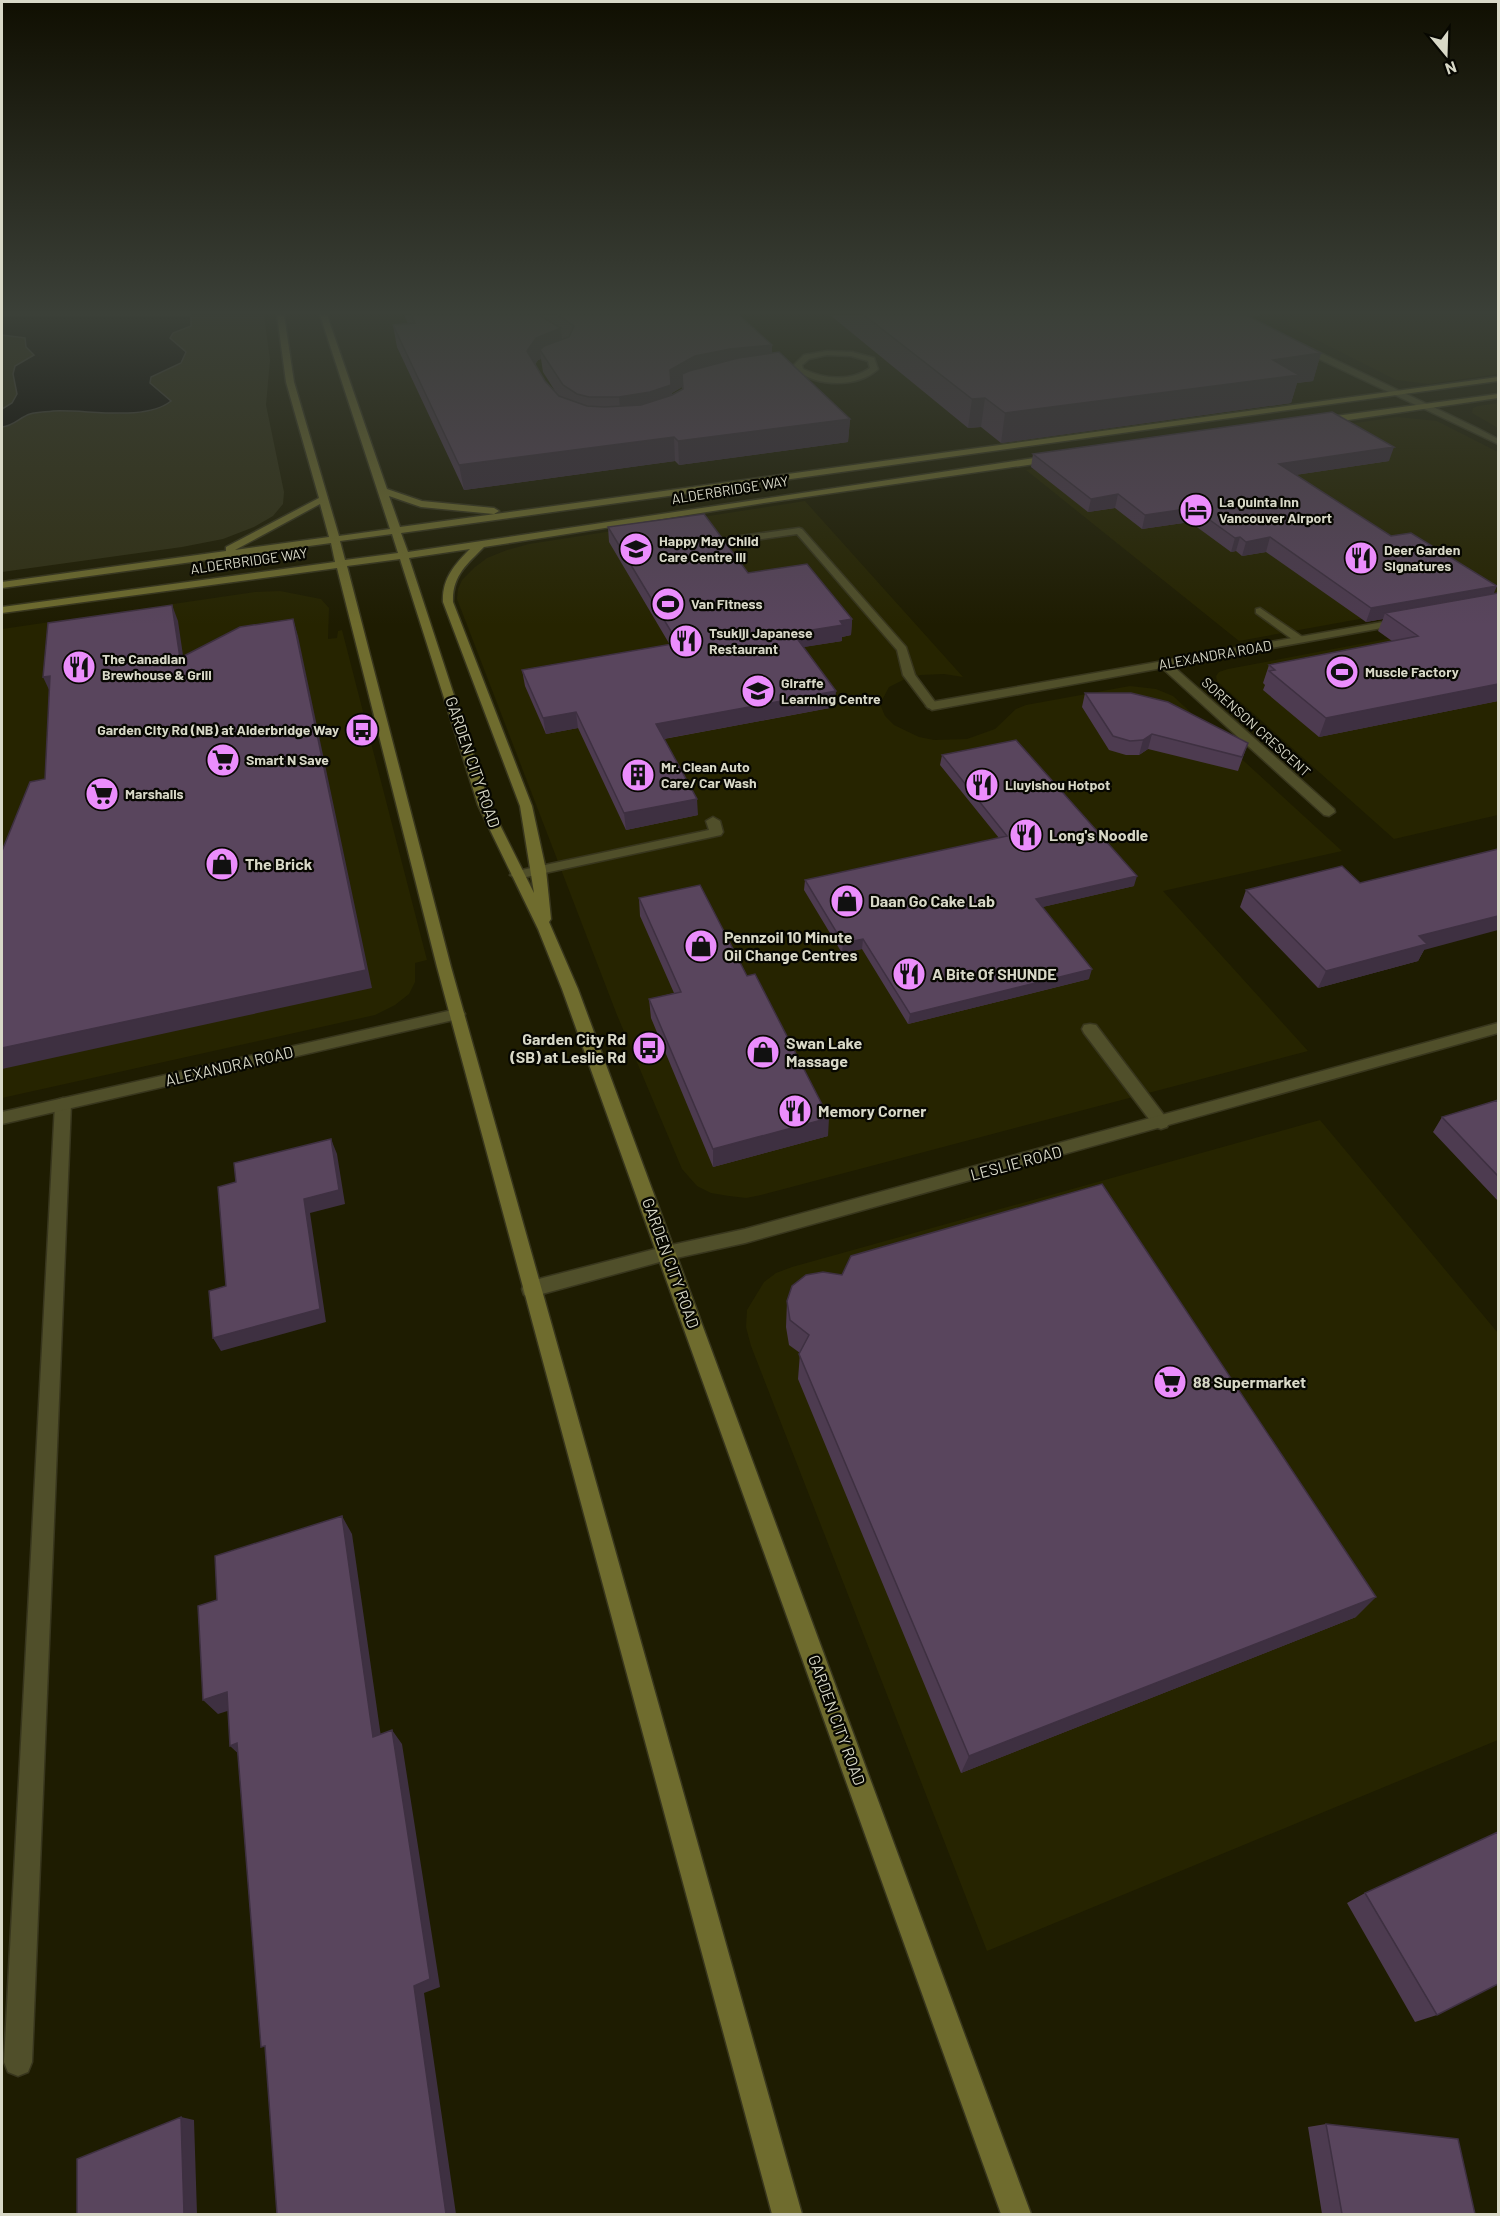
<svg xmlns="http://www.w3.org/2000/svg" width="1500" height="2216" font-family="Barlow,sans-serif">
	<style>
		.built { fill: #262400 }
		.green { fill: #313014 }
		.water { fill: #060300; stroke: #45433c; stroke-width: 1.5 }
		.lines { fill: none; stroke-linecap: round; stroke-linejoin: round }
		.service-casing { stroke: #38361d; stroke-width: 3 }
		.minor-casing { stroke: #38361d; stroke-width: 3 }
		.secondary-casing { stroke: #38361d; stroke-width: 3 }
		.service { fill: #504f2a; fill-rule: evenodd }
		.minor { fill: #504f2a; fill-rule: evenodd }
		.secondary { fill: #6f6c2e; fill-rule: evenodd }
		.wall { fill: #4d3b50; fill-rule: evenodd }
		.shaded-wall { fill: #3e3041 }
		.building { fill: #59455d; stroke: #3e3041; stroke-width: 1.5 }
		.labels { text-anchor: middle; stroke-width: 4.5; stroke-linejoin: round; paint-order: stroke }
		.far-street-label { font-size: 14px; fill: #d8d8c7; stroke: #070701 }
		.far-poi-label { font-size: 14px; font-weight: bold; fill: #d8d8c7; stroke: #070701; text-anchor: start }
		.street-label { font-size: 16px; fill: #d8d8c7; stroke: #070701 }
		.poi-label { font-size: 16px; font-weight: bold; fill: #d8d8c7; stroke: #070701; text-anchor: start }
	</style>
	<rect width="100%" height="100%" fill="#1e1c01"/>
	<!-- built -->
	<path class="built" d="M 1294,315 L 1498,315 L 1498,374 L 1429,384 L 1396,380 L 1289,326 L 1286,320 Z
		M 1498,403 L 1498,428 L 1472,413 L 1473,408 L 1478,406 Z
		M 1397,417 L 1437,421 L 1498,452 L 1498,594 L 1239,641 L 1026,470 Z
		M 805,501 L 963,677 L 944,674 L 921,675 L 905,679 L 889,687 L 880,704 L 885,716 L 894,725 L 919,737 L 934,740 L 967,739 L 995,729 L 1016,709 L 1026,705 L 1130,686 L 1156,689 L 1173,696 L 1342,851 L 1163,891 L 1308,1051 L 761,1195 L 746,1198 L 729,1196 L 711,1193 L 697,1186 L 682,1169 L 617,1015 L 457,599 L 458,589 L 462,580 L 475,567 L 487,558 L 507,550 L 529,544 Z
		M 280,591 L 321,599 L 329,608 L 328,639 L 337,638 L 338,631 L 342,630 L 427,960 L 415,963 L 415,982 L 409,994 L 395,1005 L 375,1015 L 2,1098 L 2,629 L 255,592 Z
		M 1498,618 L 1498,815 L 1394,839 L 1217,681 L 1216,676 L 1219,672 L 1228,669 Z
		M 1320,1120 L 1498,1333 L 1498,1740 L 987,1951 L 751,1346 L 746,1327 L 747,1310 L 764,1282 L 776,1273 L 792,1267 Z"/>
	<!-- green -->
	<path class="green" d="M 2,315 L 264,315 L 270,360 L 266,405 L 284,492 L 283,504 L 273,516 L 254,527 L 223,539 L 182,547 L 2,572 Z"/>
	<!-- water -->
	<path class="water" d="M 2,315 L 191,315 L 191,326 L 173,333 L 170,338 L 186,352 L 181,363 L 151,377 L 150,383 L 171,401 C 145,422 86,409 53,411 C 46,412 37,412 30,414 C 20,417 14,426 2,427 L 2,409 L 12,403 L 17,394 L 13,374 L 15,366 L 34,355 L 26,347 L 25,338 L 2,335 Z"/>
	<g class="lines">
		<defs>
			<path id="service" d="M 1237,315 L 1258,315 L 1240,318 Z
				M 827,351 L 852,352 L 874,358 L 878,369 C 858,388 817,387 796,370 L 794,365 L 804,355 ZM 827,355 L 851,356 L 868,361 L 870,368 C 850,382 824,379 803,369 L 802,365 L 809,359 Z
				M 799,528 L 802,529 L 906,647 L 915,675 L 938,706 L 936,708 L 928,708 L 903,675 L 897,650 L 797,534 L 727,544 L 722,541 L 727,538 Z
				M 1260,608 L 1304,638 L 1304,642 L 1296,642 L 1256,613 L 1256,609 Z
				M 713,817 L 720,821 L 723,832 L 721,835 L 517,879 L 510,875 L 517,871 L 709,830 L 706,821 Z
				M 1090,1024 L 1096,1025 L 1167,1119 L 1169,1123 L 1167,1127 L 1161,1129 L 1155,1127 L 1084,1033 L 1082,1029 L 1084,1025 Z
				M 63,1098 L 69,1100 L 71,1104 L 32,2062 L 28,2072 L 18,2076 L 8,2072 L 4,2062 L 55,1104 L 57,1100 Z"/>
			<path id="minor" d="M 1296,344 L 1302,344 L 1477,428 L 1498,439 L 1498,444 L 1296,348 Z
				M 1400,619 L 1404,620 L 1404,624 L 1173,666 L 1334,809 L 1335,812 L 1329,816 L 1324,815 L 1162,668 L 932,710 L 926,706 L 932,702 Z
				M 457,1009 L 462,1010 L 465,1014 L 462,1018 L 2,1124 L 2,1112 Z
				M 1498,1023 L 1498,1033 L 745,1243 L 667,1260 L 531,1297 L 524,1295 L 522,1289 L 524,1283 L 531,1281 L 667,1246 L 745,1229 Z"/>
			<path id="secondary" d="M 277,315 L 284,315 L 294,382 L 339,536 L 390,529 L 320,315 L 327,315 L 387,489 L 422,501 L 494,508 L 499,511 L 494,514 L 421,507 L 389,496 L 400,527 L 1498,377 L 1498,381 L 401,533 L 408,552 L 1055,455 L 1059,458 L 1055,461 L 764,503 L 484,547 C 467,564 452,576 453,602 L 532,806 L 546,870 L 551,919 L 549,922 L 578,989 L 1031,2214 L 1001,2214 L 562,989 L 538,929 L 478,805 L 400,559 L 347,566 L 451,967 L 802,2214 L 772,2214 L 437,967 L 337,568 L 2,613 L 2,607 L 335,562 L 331,543 L 2,588 L 2,582 L 226,551 L 226,547 L 319,498 L 286,382 ZM 320,504 L 329,537 L 235,550 ZM 392,534 L 398,553 L 345,560 L 340,541 ZM 470,549 C 454,565 442,579 443,602 L 520,806 L 534,893 L 490,805 L 409,558 Z
				M 1498,394 L 1498,398 L 1321,424 L 1317,421 L 1321,418 Z"/>
		</defs>
		<!-- service casing -->
		<use href="#service" class="service-casing"/>
		<!-- minor casing -->
		<use href="#minor" class="minor-casing"/>
		<!-- secondary casing -->
		<use href="#secondary" class="secondary-casing"/>
		<!-- service -->
		<use href="#service" class="service"/>
		<!-- minor -->
		<use href="#minor" class="minor"/>
		<!-- secondary -->
		<use href="#secondary" class="secondary"/>
	</g>
	<!-- wall -->
	<path class="wall" d="M 404,315 L 739,315 L 772,345 L 772,353 L 850,419 L 848,442 L 679,465 L 675,461 L 464,490 L 397,347 L 393,325 L 408,324 ZM 541,359 L 543,372 L 555,391 L 545,381 L 535,364 L 538,360 ZM 682,387 L 682,389 L 672,395 L 672,393 Z
		M 830,315 L 1246,315 L 1321,353 L 1313,381 L 1297,383 L 1291,403 L 1001,443 L 981,427 L 968,428 Z
		M 1033,454 L 1389,461 L 1295,475 L 1391,536 L 1494,593 L 1498,593 L 1498,701 L 1319,737 L 1263,690 L 1265,685 L 1263,683 L 1269,665 L 1392,641 L 1378,631 L 1383,619 L 1366,622 L 1266,552 L 1242,556 L 1236,551 L 1231,552 L 1190,522 L 1142,529 L 1115,508 L 1088,512 L 1031,467 Z
		M 608,527 L 748,573 L 852,619 L 851,635 L 842,637 L 842,641 L 803,647 L 835,707 L 664,739 L 698,815 L 626,830 L 578,728 L 546,734 L 525,686 L 522,670 L 670,645 L 609,542 Z
		M 1085,693 L 1248,743 L 1238,771 L 1148,749 L 1139,755 L 1126,755 L 1109,750 L 1082,707 Z
		M 942,755 L 1134,886 L 1042,907 L 1089,979 L 908,1024 L 862,949 L 842,953 L 804,890 L 805,880 L 999,838 L 940,765 Z
		M 1246,890 L 1424,950 L 1418,961 L 1318,988 L 1240,907 Z
		M 639,898 L 828,1136 L 713,1167 L 651,1018 L 649,999 L 674,993 L 640,916 Z
		M 1498,1100 L 1498,1201 L 1433,1132 L 1442,1117 Z
		M 787,1301 L 1356,1617 L 961,1773 L 798,1379 L 800,1353 L 789,1345 L 786,1327 Z
		M 1365,1893 L 1437,2015 L 1415,2022 L 1347,1903 Z
		M 1326,2124 L 1475,2214 L 1322,2214 L 1308,2127 Z"/>
	<!-- shaded-wall -->
	<path class="shaded-wall" d="M 561,328 L 563,350 L 540,350 L 541,359 L 538,360 L 530,373 L 527,351 L 536,338 Z
		M 772,345 L 772,367 L 682,374 L 682,387 L 672,393 L 672,408 L 621,421 L 619,397 L 695,356 L 730,349 Z
		M 1321,353 L 1313,381 L 1297,383 L 1291,403 L 1001,443 L 1005,413 L 1273,360 Z
		M 985,398 L 981,427 L 968,428 L 972,399 Z
		M 850,419 L 848,442 L 679,465 L 678,441 Z
		M 674,437 L 675,461 L 464,490 L 459,465 Z
		M 1394,447 L 1389,461 L 1275,478 L 1279,464 Z
		M 1118,494 L 1115,508 L 1088,512 L 1091,499 Z
		M 1193,508 L 1190,522 L 1142,529 L 1145,515 Z
		M 1240,537 L 1236,551 L 1231,552 L 1235,538 Z
		M 1270,537 L 1266,552 L 1242,556 L 1246,542 Z
		M 1497,586 L 1491,600 L 1385,613 L 1383,619 L 1366,622 L 1371,608 Z
		M 172,605 L 178,621 L 186,676 L 180,658 Z
		M 293,619 L 298,636 L 372,988 L 2,1069 L 2,1048 Z
		M 852,619 L 851,635 L 842,637 L 842,641 L 792,649 L 793,633 L 840,621 Z
		M 50,676 L 51,694 L 43,677 Z
		M 1498,684 L 1498,701 L 1319,737 L 1326,718 Z
		M 836,691 L 835,707 L 657,740 L 656,724 Z
		M 576,712 L 578,728 L 546,734 L 543,718 Z
		M 1152,734 L 1148,749 L 1139,755 L 1143,740 Z
		M 697,799 L 698,815 L 626,830 L 624,813 Z
		M 1137,876 L 1134,886 L 1034,909 L 1036,899 Z
		M 1498,916 L 1498,930 L 1424,950 L 1418,961 L 1318,988 L 1326,971 L 1419,936 Z
		M 863,939 L 862,949 L 842,953 L 843,943 Z
		M 1092,969 L 1089,979 L 908,1024 L 910,1014 Z
		M 829,1118 L 828,1136 L 713,1167 L 713,1149 Z
		M 331,1139 L 337,1154 L 345,1204 L 310,1213 L 326,1322 L 221,1351 L 213,1338 L 304,1199 Z
		M 342,1516 L 352,1534 L 383,1751 L 373,1737 Z
		M 1376,1597 L 1356,1617 L 961,1773 L 969,1756 Z
		M 227,1692 L 240,1707 L 218,1714 L 203,1700 Z
		M 392,1730 L 402,1744 L 440,1987 L 424,1993 L 456,2214 L 446,2214 L 414,1986 Z
		M 237,1743 L 244,1759 L 230,1746 Z
		M 181,2117 L 194,2120 L 197,2214 L 184,2214 Z"/>
	<!-- building -->
	<path class="building" d="M 411,315 L 539,315 L 561,328 L 536,338 L 527,351 L 545,381 L 559,396 L 587,406 L 604,407 L 641,405 L 672,395 L 683,389 L 682,374 L 689,371 L 738,358 L 779,352 L 850,419 L 678,441 L 674,437 L 459,465 L 393,325 L 415,323 Z
		M 558,315 L 739,315 L 772,345 L 730,349 L 695,356 L 670,370 L 671,385 L 650,392 L 619,397 L 589,397 L 577,394 L 563,385 L 540,350 L 544,346 L 569,337 L 574,326 Z
		M 864,315 L 1246,315 L 1321,353 L 1273,360 L 1299,375 L 1005,413 L 985,398 L 972,399 Z
		M 1332,412 L 1394,447 L 1279,464 L 1391,536 L 1411,533 L 1497,586 L 1371,608 L 1270,537 L 1246,542 L 1240,537 L 1235,538 L 1193,508 L 1145,515 L 1118,494 L 1091,499 L 1033,454 Z
		M 704,514 L 748,573 L 807,564 L 852,619 L 840,621 L 843,625 L 793,633 L 836,691 L 656,724 L 697,799 L 624,813 L 576,712 L 543,718 L 522,670 L 678,643 L 608,527 Z
		M 1498,593 L 1498,684 L 1326,718 L 1269,671 L 1275,670 L 1269,665 L 1418,636 L 1385,613 Z
		M 172,605 L 180,658 L 240,627 L 293,619 L 366,970 L 2,1048 L 2,851 L 30,782 L 45,779 L 50,676 L 43,677 L 48,623 Z
		M 1085,693 L 1131,693 L 1168,702 L 1248,743 L 1242,757 L 1152,734 L 1143,740 L 1130,741 L 1113,736 Z
		M 1016,740 L 1137,876 L 1036,899 L 1092,969 L 910,1014 L 863,939 L 843,943 L 805,880 L 1007,836 L 942,755 Z
		M 1498,849 L 1498,916 L 1419,936 L 1427,944 L 1326,971 L 1246,890 L 1342,866 L 1360,883 Z
		M 700,885 L 747,976 L 755,974 L 829,1118 L 713,1149 L 649,999 L 681,992 L 639,898 Z
		M 1498,1100 L 1498,1176 L 1442,1117 Z
		M 331,1139 L 339,1190 L 304,1199 L 320,1309 L 213,1338 L 209,1291 L 226,1286 L 218,1187 L 236,1182 L 234,1163 Z
		M 1102,1184 L 1376,1597 L 969,1756 L 799,1354 L 809,1335 L 790,1320 L 787,1301 L 792,1286 L 806,1275 L 823,1272 L 842,1275 L 851,1256 Z
		M 342,1516 L 373,1737 L 392,1730 L 430,1979 L 414,1986 L 446,2214 L 277,2214 L 265,2046 L 261,2047 L 237,1743 L 230,1746 L 227,1692 L 203,1700 L 198,1606 L 217,1600 L 215,1556 Z
		M 1498,1832 L 1498,1984 L 1437,2015 L 1365,1893 Z
		M 181,2117 L 184,2214 L 77,2214 L 77,2159 Z
		M 1326,2124 L 1458,2139 L 1475,2214 L 1342,2214 Z"/>
	<!-- sky -->
	<linearGradient id="sky" x2="0" y2="1"><stop stop-color="#100f01"/><stop offset="0.5" stop-color="#3b4038"/><stop offset="1" stop-color="#3b4038" stop-opacity="0"/></linearGradient>
	<rect width="1500" height="625" fill="url(#sky)"/>
	<!-- icons -->
	<defs>
		<symbol id="hotel-disc" viewBox="-11 -11 22 22"><circle r="9.5" fill="#eb8dfc" stroke="#070701"/><path d="M-6-4.5h1.5V1H6V5H4.5V3h-9V5H-6ZM-4 0a1.8 1.8 0 1 1 3.6 0ZM.5 0V-2.5h3Q6-2.5 6 0Z" fill="#111"/></symbol>
		<symbol id="school-disc" viewBox="-11 -11 22 22"><circle r="9.5" fill="#eb8dfc" stroke="#070701"/><path d="M0-5L7-2L0 1L-7-2ZM-4 1L0 2.5L4 1V4Q0 6-4 4Z" fill="#111"/></symbol>
		<symbol id="restaurant-disc" viewBox="-11 -11 22 22"><circle r="9.5" fill="#eb8dfc" stroke="#070701"/><path d="M-5-6h1v4h1v-4h1v4h1v-4h1v5L-1.5 .5V6h-2V.5L-5-1ZM5-6V6H3V1.5H1.5Q1.5-4 5-6Z" fill="#111"/></symbol>
		<symbol id="stadium-disc" viewBox="-11 -11 22 22"><circle r="9.5" fill="#eb8dfc" stroke="#070701"/><path d="M0-5a6.5 5 0 1 0 0 10a6.5 5 0 1 0 0-10ZM-3.5-1.8h7v3.6h-7Z" fill="#111"/></symbol>
		<symbol id="bus-disc" viewBox="-11 -11 22 22"><circle r="9.5" fill="#eb8dfc" stroke="#070701"/><path d="M-5-6H5V4H4V6H2V4H-2V6H-4V4H-5ZM-3.5-4V0h7V-4ZM-3.5 1.2v1.5H-2V1.2ZM2 1.2v1.5H3.5V1.2Z" fill="#111"/></symbol>
		<symbol id="supermarket-disc" viewBox="-11 -11 22 22"><circle r="9.5" fill="#eb8dfc" stroke="#070701"/><path d="M-6-5.5h2.5l.6 2H6L4.5 2H-2.5L-4.4-4H-6ZM-1.5 3.2a1.3 1.3 0 1 0 .1 0ZM3 3.2a1.3 1.3 0 1 0 .1 0Z" fill="#111"/></symbol>
		<symbol id="building-disc" viewBox="-11 -11 22 22"><circle r="9.5" fill="#eb8dfc" stroke="#070701"/><path d="M-4-6H4V6H1V3H-1V6H-4ZM-2.5-4.3h1.7v1.8h-1.7ZM.8-4.3h1.7v1.8H.8ZM-2.5-1h1.7V.8h-1.7ZM.8-1h1.7V.8H.8Z" fill="#111"/></symbol>
		<symbol id="shop-disc" viewBox="-11 -11 22 22"><circle r="9.5" fill="#eb8dfc" stroke="#070701"/><path d="M-5-2.5h2.3a2.7 3.5 0 0 1 5.4 0H5L5.5 6h-11ZM-1.5-2.5h3a1.5 2.3 0 0 0-3 0Z" fill="#111"/></symbol>
	</defs>
	<g fill-rule="evenodd">
		<use href="#hotel-disc" x="1177" y="491" width="38" height="38"/>
		<use href="#school-disc" x="617" y="530" width="38" height="38"/>
		<use href="#restaurant-disc" x="1342" y="539" width="38" height="38"/>
		<use href="#stadium-disc" x="649" y="585" width="38" height="38"/>
		<use href="#restaurant-disc" x="667" y="622" width="38" height="38"/>
		<use href="#restaurant-disc" x="60" y="648" width="38" height="38"/>
		<use href="#stadium-disc" x="1323" y="653" width="38" height="38"/>
		<use href="#school-disc" x="739" y="672" width="38" height="38"/>
		<use href="#bus-disc" x="343" y="711" width="38" height="38"/>
		<use href="#supermarket-disc" x="204" y="741" width="38" height="38"/>
		<use href="#building-disc" x="619" y="756" width="38" height="38"/>
		<use href="#restaurant-disc" x="963" y="766" width="38" height="38"/>
		<use href="#supermarket-disc" x="83" y="775" width="38" height="38"/>
		<use href="#restaurant-disc" x="1007" y="816" width="38" height="38"/>
		<use href="#shop-disc" x="203" y="845" width="38" height="38"/>
		<use href="#shop-disc" x="828" y="882" width="38" height="38"/>
		<use href="#shop-disc" x="682" y="927" width="38" height="38"/>
		<use href="#restaurant-disc" x="890" y="955" width="38" height="38"/>
		<use href="#bus-disc" x="630" y="1029" width="38" height="38"/>
		<use href="#shop-disc" x="744" y="1033" width="38" height="38"/>
		<use href="#restaurant-disc" x="776" y="1092" width="38" height="38"/>
		<use href="#supermarket-disc" x="1151" y="1363" width="38" height="38"/>
	</g>
	<g class="labels">
		<!-- far-street labels -->
		<g class="far-street-label">
			<text transform="translate(730 490) rotate(-9)" y="5">ALDERBRIDGE WAY</text>
			<text transform="translate(249 561) rotate(-8)" y="5">ALDERBRIDGE WAY</text>
			<text transform="translate(1215 655) rotate(-10)" y="5">ALEXANDRA ROAD</text>
			<text transform="translate(1256 727) rotate(42)" y="5">SORENSON CRESCENT</text>
		</g>
		<!-- far-poi labels -->
		<g class="far-poi-label">
			<text x="1219" y="507">La Quinta Inn<tspan x="1219" dy="16">Vancouver Airport</tspan></text>
			<text x="659" y="546">Happy May Child<tspan x="659" dy="16">Care Centre III</tspan></text>
			<text x="1384" y="555">Deer Garden<tspan x="1384" dy="16">Signatures</tspan></text>
			<text x="691" y="609">Van Fitness</text>
			<text x="709" y="638">Tsukiji Japanese<tspan x="709" dy="16">Restaurant</tspan></text>
			<text x="102" y="664">The Canadian<tspan x="102" dy="16">Brewhouse &amp; Grill</tspan></text>
			<text x="1365" y="677">Muscle Factory</text>
			<text x="781" y="688">Giraffe<tspan x="781" dy="16">Learning Centre</tspan></text>
			<text x="339" y="735" text-anchor="end">Garden City Rd (NB) at Alderbridge Way</text>
			<text x="246" y="765">Smart N Save</text>
			<text x="661" y="772">Mr. Clean Auto<tspan x="661" dy="16">Care/ Car Wash</tspan></text>
			<text x="1005" y="790">Liuyishou Hotpot</text>
			<text x="125" y="799">Marshalls</text>
		</g>
		<!-- street labels -->
		<g class="street-label">
			<text transform="translate(473 762) rotate(71)" y="6">GARDEN CITY ROAD</text>
			<text transform="translate(229 1066) rotate(-13)" y="6">ALEXANDRA ROAD</text>
			<text transform="translate(1016 1163) rotate(-15)" y="6">LESLIE ROAD</text>
			<text transform="translate(671 1263) rotate(70)" y="6">GARDEN CITY ROAD</text>
			<text transform="translate(837 1720) rotate(70)" y="6">GARDEN CITY ROAD</text>
		</g>
		<!-- poi labels -->
		<g class="poi-label">
			<text x="1049" y="841">Long's Noodle</text>
			<text x="245" y="870">The Brick</text>
			<text x="870" y="907">Daan Go Cake Lab</text>
			<text x="724" y="943">Pennzoil 10 Minute<tspan x="724" dy="18">Oil Change Centres</tspan></text>
			<text x="932" y="980">A Bite Of SHUNDE</text>
			<text x="626" y="1045" text-anchor="end">Garden City Rd<tspan x="626" dy="18">(SB) at Leslie Rd</tspan></text>
			<text x="786" y="1049">Swan Lake<tspan x="786" dy="18">Massage</tspan></text>
			<text x="818" y="1117">Memory Corner</text>
			<text x="1193" y="1388">88 Supermarket</text>
		</g>
	</g>
	<!-- border -->
	<rect width="1500" height="2216" fill="none" stroke="#d8d8c7" stroke-width="6"/>
	<!-- north arrow -->
	<g transform="translate(1446 54) rotate(161)" stroke="#070701" stroke-width="4.5" paint-order="stroke">
	<path d="M0-4.5L10 22L0 15L-10 22Z" fill="#d8d8c7"/>
	<text y="-9" font-size="16" font-weight="bold" text-anchor="middle" fill="#d8d8c7">N</text>
	</g>
</svg>
